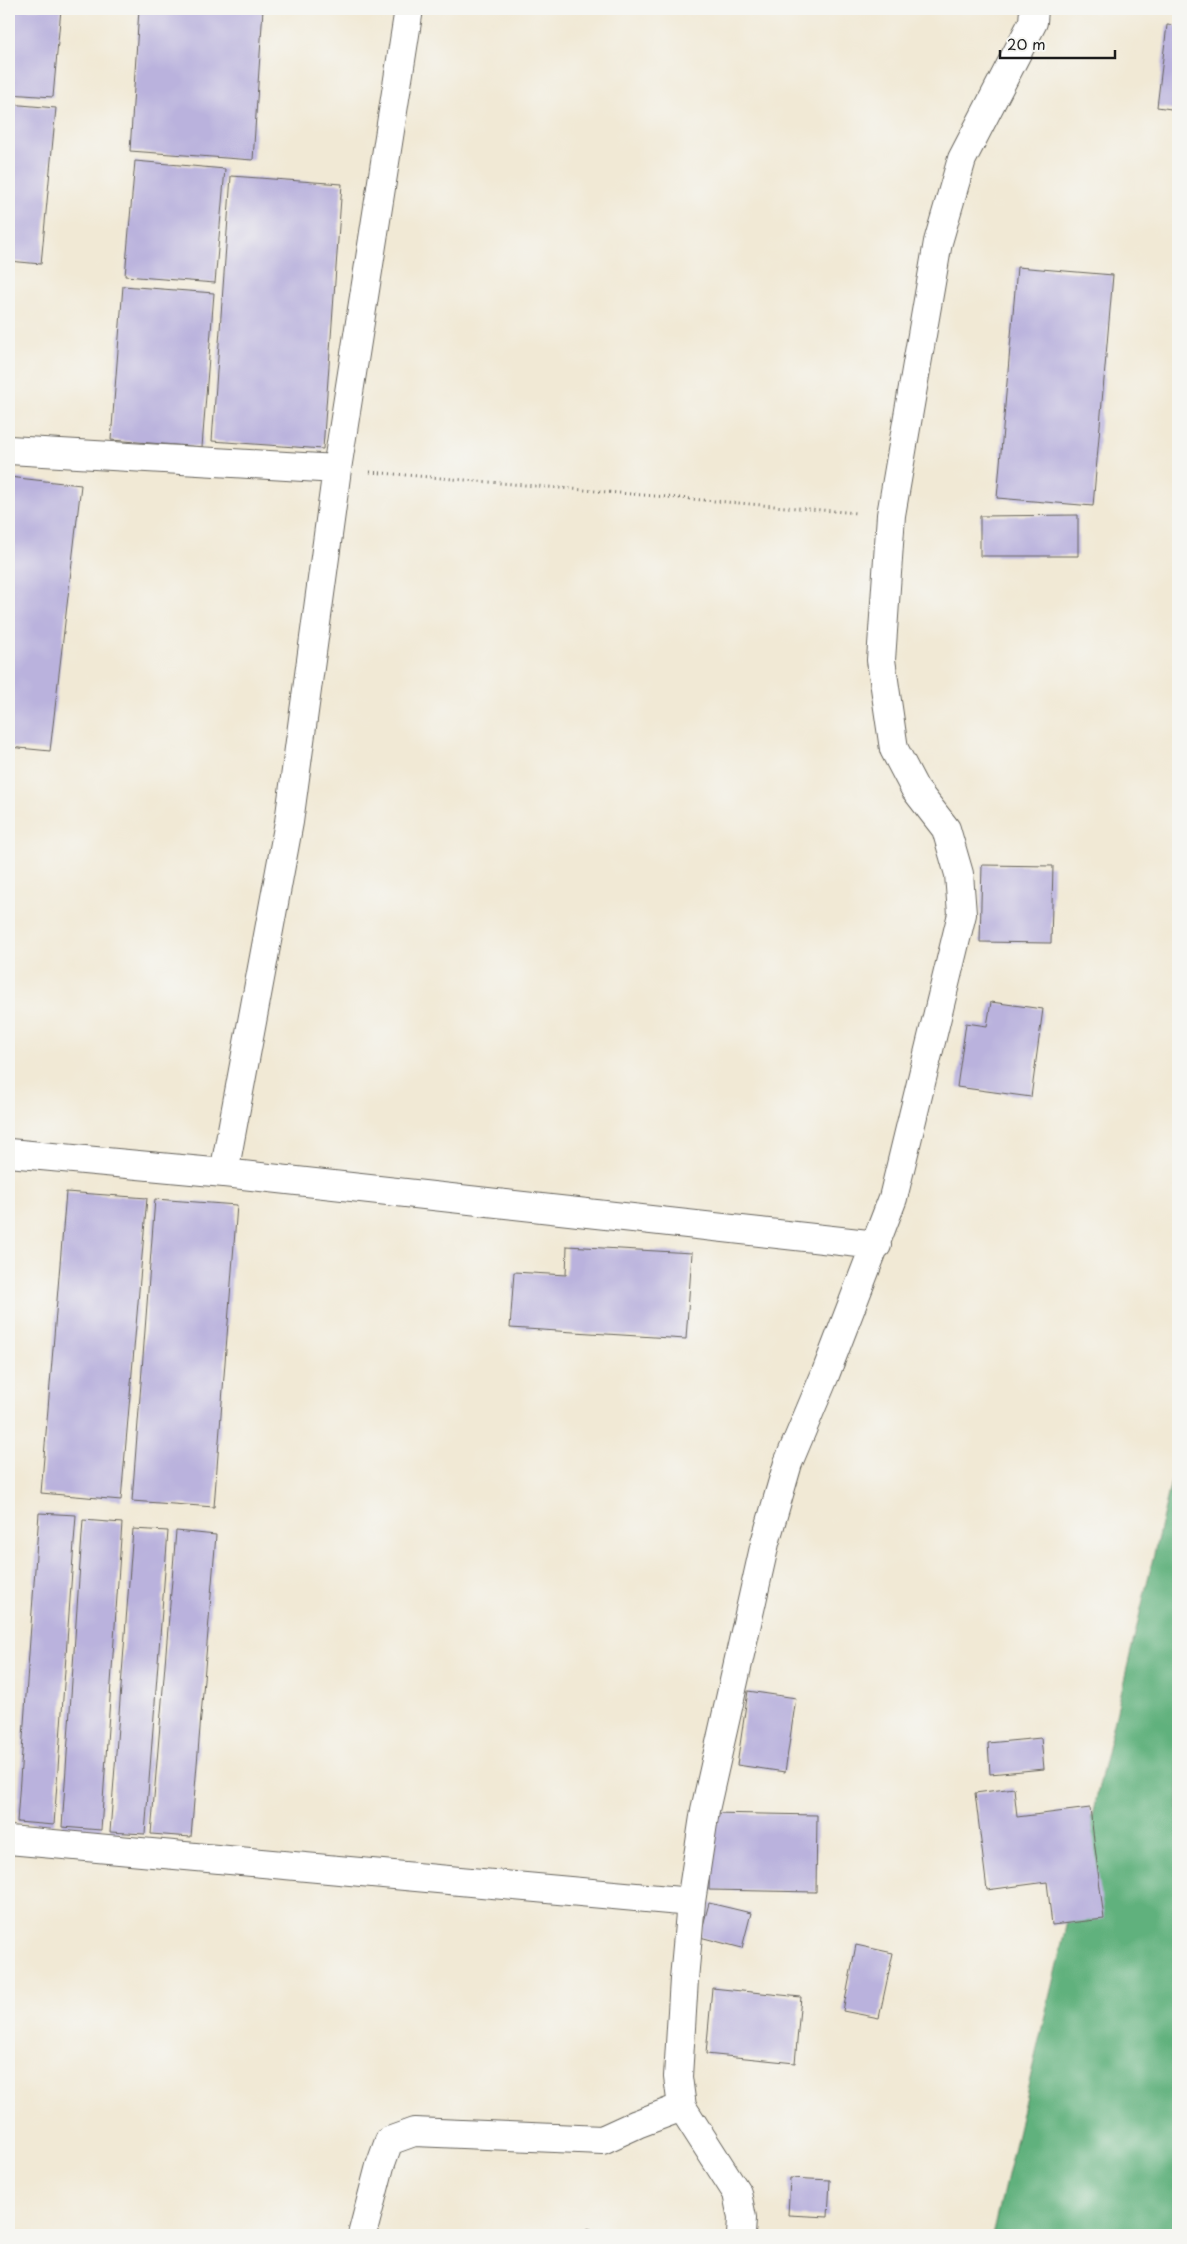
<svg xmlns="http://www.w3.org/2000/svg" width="1187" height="2244" font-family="'Playpen Sans',sans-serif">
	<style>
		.forest { fill: #61b17d; stroke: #3e664c }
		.building { fill: #bab2dd }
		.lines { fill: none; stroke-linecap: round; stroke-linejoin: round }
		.minor-casing { stroke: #67645d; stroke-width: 30 }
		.path { stroke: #67645d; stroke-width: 3; stroke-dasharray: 1 4; stroke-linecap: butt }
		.minor { stroke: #fff; stroke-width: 28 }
	</style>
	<rect width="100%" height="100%" fill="#f6f6f2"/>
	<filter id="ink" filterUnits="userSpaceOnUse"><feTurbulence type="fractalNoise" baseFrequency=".02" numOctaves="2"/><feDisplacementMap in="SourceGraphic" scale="10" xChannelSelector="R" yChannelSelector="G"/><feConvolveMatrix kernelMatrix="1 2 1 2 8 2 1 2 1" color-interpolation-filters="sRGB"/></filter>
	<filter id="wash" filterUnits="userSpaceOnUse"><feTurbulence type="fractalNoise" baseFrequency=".0096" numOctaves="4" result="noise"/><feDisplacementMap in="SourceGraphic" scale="20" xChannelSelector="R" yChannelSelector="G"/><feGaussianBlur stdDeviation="1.12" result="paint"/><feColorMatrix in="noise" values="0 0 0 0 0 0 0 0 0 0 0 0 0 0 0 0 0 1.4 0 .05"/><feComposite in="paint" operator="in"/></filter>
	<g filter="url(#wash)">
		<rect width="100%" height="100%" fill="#f1e9d5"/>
		<!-- forest -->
		<path class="forest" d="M 1178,1452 L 1178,2235 L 993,2235 Z"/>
		<g id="blocks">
			<!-- building -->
			<path class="building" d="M 9,9 L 61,9 L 53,97 L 9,94 Z
				M 139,9 L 263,9 L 253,160 L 130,151 Z
				M 1167,25 L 1178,26 L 1178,110 L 1157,107 Z
				M 9,104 L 56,108 L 41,264 L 9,261 Z
				M 135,161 L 225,169 L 215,283 L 125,276 Z
				M 231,176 L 342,184 L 323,449 L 212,441 Z
				M 1017,267 L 1113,275 L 1093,506 L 997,498 Z
				M 123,286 L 214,293 L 202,447 L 111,440 Z
				M 9,477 L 81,485 L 50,751 L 9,747 Z
				M 1078,515 L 1078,556 L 980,556 L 980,516 Z
				M 982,865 L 1053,866 L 1051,943 L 980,942 Z
				M 991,1002 L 1043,1009 L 1031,1097 L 957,1087 L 966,1023 L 987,1026 Z
				M 66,1192 L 147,1198 L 121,1500 L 41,1493 Z
				M 155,1199 L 237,1205 L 214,1507 L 132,1501 Z
				M 567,1246 L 692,1253 L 686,1339 L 510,1328 L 514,1272 L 566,1275 Z
				M 39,1513 L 76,1515 L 54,1825 L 17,1822 Z
				M 83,1520 L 122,1523 L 101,1830 L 62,1827 Z
				M 133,1529 L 168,1531 L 145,1834 L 110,1832 Z
				M 176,1531 L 216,1535 L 191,1837 L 151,1834 Z
				M 748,1691 L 796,1698 L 785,1772 L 737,1765 Z
				M 1041,1738 L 1044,1769 L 990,1774 L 988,1743 Z
				M 1014,1788 L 1017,1817 L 1090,1808 L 1104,1919 L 1052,1925 L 1047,1882 L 987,1890 L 975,1793 Z
				M 711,1813 L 817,1815 L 816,1892 L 709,1890 Z
				M 709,1903 L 751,1913 L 742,1948 L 700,1937 Z
				M 856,1945 L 893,1953 L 879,2018 L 843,2011 Z
				M 712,1988 L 801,1997 L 795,2063 L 706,2054 Z
				M 790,2178 L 830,2180 L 828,2217 L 788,2215 Z
				M 587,2228 L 611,2235 L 585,2235 Z"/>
		</g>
	</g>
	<g filter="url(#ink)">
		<use href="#blocks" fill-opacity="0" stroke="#67645d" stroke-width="1"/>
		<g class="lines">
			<defs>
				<path id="minor" d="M 9,450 L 337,469
					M 9,1153 L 224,1173 L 877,1245
					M 224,1173 L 289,822 L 337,469 L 409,9
					M 9,1840 L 691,1902
					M 362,2235 L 380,2166 L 389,2141 L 414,2132 L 602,2140 L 637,2124 L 682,2107
					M 741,2235 L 742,2218 L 737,2193 L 682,2107 L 678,2077 L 684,1979 L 691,1902 L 705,1810 L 765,1543 L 788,1463 L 825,1375 L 893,1198 L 962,914 L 959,874 L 946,829 L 915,789 L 894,749 L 881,660 L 891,515 L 938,242 L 962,159 L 1033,22 L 1034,9"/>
			</defs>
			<!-- minor casing -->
			<use href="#minor" class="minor-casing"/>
			<!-- path -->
			<path class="path" d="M 370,472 L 857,513"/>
			<!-- minor -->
			<use href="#minor" class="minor"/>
		</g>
	</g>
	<!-- margin -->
	<rect width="1187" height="2244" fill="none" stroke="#f6f6f2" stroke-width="30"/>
	<!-- scale -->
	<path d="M1000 50v8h115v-8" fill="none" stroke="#1c1c1c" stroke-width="2.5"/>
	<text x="1007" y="50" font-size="15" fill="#1c1c1c" stroke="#f6f6f2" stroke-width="4" paint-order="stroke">20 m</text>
</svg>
